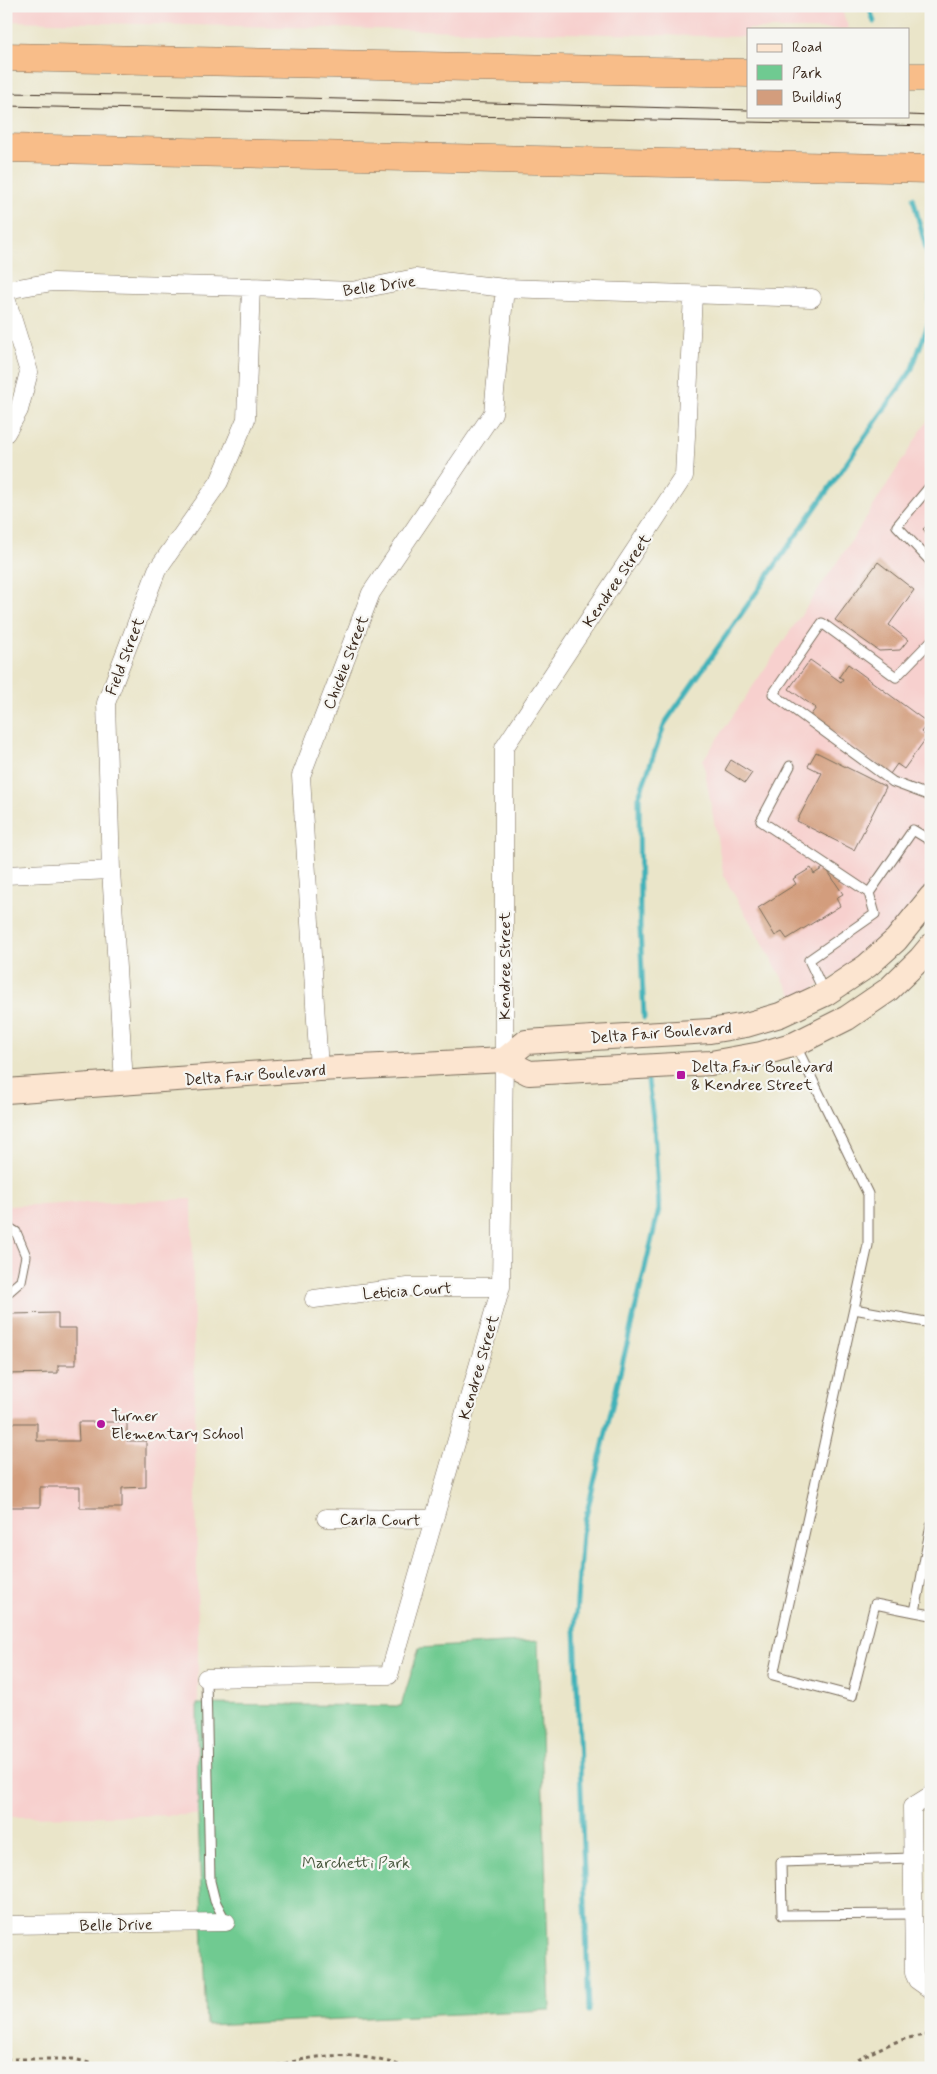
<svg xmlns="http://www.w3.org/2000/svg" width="937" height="2074" font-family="Mynerve,sans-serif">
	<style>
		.built { fill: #f7d0ce }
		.green { fill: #6fca91; stroke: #557a58 }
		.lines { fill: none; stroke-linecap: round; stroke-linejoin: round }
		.stream { stroke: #42b2b9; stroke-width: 5 }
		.building { fill: #d39d7d }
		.service-casing { stroke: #786b5a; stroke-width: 11 }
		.minor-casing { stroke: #786b5a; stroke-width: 19 }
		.secondary-casing { stroke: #786b5a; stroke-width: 26 }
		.motorway-casing { stroke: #786b5a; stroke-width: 29 }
		.path { stroke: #786b5a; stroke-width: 3; stroke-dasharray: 4 4; stroke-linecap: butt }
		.service { stroke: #fff; stroke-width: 9 }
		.minor { stroke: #fff; stroke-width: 18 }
		.secondary { stroke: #fce5d0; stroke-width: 24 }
		.motorway { stroke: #f8bd89; stroke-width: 28 }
		.tram { stroke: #3b2a1e; stroke-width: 1 }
		.poi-dot { fill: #b5179e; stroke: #f6f6f2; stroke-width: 2 }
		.labels { text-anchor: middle; stroke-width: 4.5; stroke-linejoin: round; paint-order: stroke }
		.street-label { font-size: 16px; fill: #3b2a1e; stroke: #f6f6f2 }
		.poi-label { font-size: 16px; fill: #3b2a1e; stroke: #f6f6f2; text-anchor: start }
		.park-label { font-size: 16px; fill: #4b5a40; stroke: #f6f6f2 }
	</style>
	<rect width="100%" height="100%" fill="#f6f6f2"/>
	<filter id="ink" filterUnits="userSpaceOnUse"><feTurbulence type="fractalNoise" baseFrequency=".02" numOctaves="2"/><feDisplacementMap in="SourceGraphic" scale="10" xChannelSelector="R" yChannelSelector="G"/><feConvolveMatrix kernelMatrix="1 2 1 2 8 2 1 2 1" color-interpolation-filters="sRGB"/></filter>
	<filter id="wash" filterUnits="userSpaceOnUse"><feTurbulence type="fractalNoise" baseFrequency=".0096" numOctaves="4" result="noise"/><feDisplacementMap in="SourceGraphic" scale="20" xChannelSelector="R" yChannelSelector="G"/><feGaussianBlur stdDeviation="1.12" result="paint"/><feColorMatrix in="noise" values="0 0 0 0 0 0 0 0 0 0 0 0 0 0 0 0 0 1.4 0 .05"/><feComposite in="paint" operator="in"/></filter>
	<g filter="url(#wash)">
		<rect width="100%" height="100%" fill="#eae5c9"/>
		<!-- built -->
		<path class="built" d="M 6,6 L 840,6 L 849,29 L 748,29 L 748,37 L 6,21 Z
			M 929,418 L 931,420 L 931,882 L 873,953 L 795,1000 L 724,877 L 703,760 L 854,537 Z
			M 192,1199 L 198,1642 L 198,1815 L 6,1817 L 6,1206 Z"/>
		<!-- green -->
		<path class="green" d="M 538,1641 L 550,2010 L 206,2025 L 198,1815 L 197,1704 L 401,1706 L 419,1648 Z"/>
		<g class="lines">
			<!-- stream -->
			<path class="stream" d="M 869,6 L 874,22
				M 913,198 L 931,268
				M 644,1018 L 640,927 L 639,796 L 665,723 L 911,371 L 929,322 L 931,277
				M 589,2011 L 575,1628 L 582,1533 L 659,1209 L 654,1126 L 648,1081"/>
		</g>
		<g id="blocks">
			<!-- building -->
			<path class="building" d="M 931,522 L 931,538 L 923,529 Z
				M 878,562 L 914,590 L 889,625 L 908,640 L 900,650 L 879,651 L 835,620 Z
				M 810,660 L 841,682 L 843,679 L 839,677 L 848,664 L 928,723 L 921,732 L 927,737 L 904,769 L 897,764 L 890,774 L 810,716 L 816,708 L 789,689 Z
				M 816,752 L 886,787 L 854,850 L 797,821 L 822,773 L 808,766 Z
				M 731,760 L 752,773 L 745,783 L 725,770 Z
				M 825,867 L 843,894 L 836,898 L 840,906 L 787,939 L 782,932 L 775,936 L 758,908 L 796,884 L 793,879 L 811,868 L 814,874 Z
				M 58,1313 L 58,1328 L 76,1328 L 76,1365 L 58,1365 L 58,1373 L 6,1374 L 6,1339 L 10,1339 L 10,1314 Z
				M 78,1422 L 127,1422 L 127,1441 L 146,1441 L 146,1487 L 122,1488 L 122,1508 L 80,1508 L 80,1487 L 40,1487 L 40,1507 L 6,1507 L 6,1423 L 37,1423 L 37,1441 L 79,1441 Z"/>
		</g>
	</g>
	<g filter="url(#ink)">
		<use href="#blocks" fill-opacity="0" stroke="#786b5a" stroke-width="1"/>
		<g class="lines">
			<defs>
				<path id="service" d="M 931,485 L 897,526 L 931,562
					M 790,766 L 761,821 L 869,893 L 875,914 L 809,960 L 825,994
					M 931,783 L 925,794 L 931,797
					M 925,794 L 893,782 L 773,694 L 822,623 L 896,677 L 931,641
					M 869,893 L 913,830 L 931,841
					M 795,1044 L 868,1194 L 868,1245 L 773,1675 L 852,1696 L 875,1604 L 915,1612
					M 6,1226 L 16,1232 L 26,1256 L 21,1281 L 6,1294
					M 854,1309 L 931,1323
					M 931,1525 L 915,1612 L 931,1615
					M 206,1678 L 210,1881 L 215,1901 L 226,1922
					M 912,1858 L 781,1862 L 782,1915 L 913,1914"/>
				<path id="minor" d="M 6,290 L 53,282 L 251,287 L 352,291 L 415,278 L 505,288 L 812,298
					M 6,298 L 29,372 L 19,410 L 6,433
					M 6,875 L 111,870
					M 319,1069 L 301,776 L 371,593 L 493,413 L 505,288
					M 124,1083 L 111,870 L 106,703 L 157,570 L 219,482 L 246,419 L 251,287
					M 314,1299 L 408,1287 L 501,1287
					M 326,1518 L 434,1519
					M 206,1678 L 389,1675 L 501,1287 L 504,1060 L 504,748 L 684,476 L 693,295
					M 931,1795 L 912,1807 L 914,1973 L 917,1980 L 931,1990
					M 6,1925 L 226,1922"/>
				<path id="secondary" d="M 504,1060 L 526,1042 L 710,1031 L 746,1025 L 780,1015 L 825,994 L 867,966 L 896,940 L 931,897
					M 6,1091 L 319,1069 L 504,1060 L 529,1073 L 711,1063 L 761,1054 L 795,1044 L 847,1018 L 888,990 L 921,958 L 931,946"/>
				<path id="motorway" d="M 6,57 L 748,73
					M 908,77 L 931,77
					M 6,148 L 931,169"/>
			</defs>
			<!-- service casing -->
			<use href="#service" class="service-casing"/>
			<!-- minor casing -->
			<use href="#minor" class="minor-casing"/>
			<!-- secondary casing -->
			<use href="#secondary" class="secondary-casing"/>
			<!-- motorway casing -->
			<use href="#motorway" class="motorway-casing"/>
			<!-- path -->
			<path class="path" d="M 6,2059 L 74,2059 L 108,2068
				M 269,2068 C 323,2052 355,2051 409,2068
				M 844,2068 C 872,2052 898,2036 931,2035"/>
			<!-- service -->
			<use href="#service" class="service"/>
			<!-- minor -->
			<use href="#minor" class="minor"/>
			<!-- secondary -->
			<use href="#secondary" class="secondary"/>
			<!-- motorway -->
			<use href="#motorway" class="motorway"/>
			<!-- tram -->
			<path class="tram" d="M 6,93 L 304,98 L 748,110
				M 6,106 L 931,126
				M 908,115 L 931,116"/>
		</g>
	</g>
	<!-- markers -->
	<g class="poi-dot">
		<rect x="676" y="1070" width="10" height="10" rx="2.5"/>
		<circle cx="101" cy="1424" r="5"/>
	</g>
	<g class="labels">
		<!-- street labels -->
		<g class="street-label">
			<text transform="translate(379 285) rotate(-8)" y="6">Belle Drive</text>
			<text transform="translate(616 580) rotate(-56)" y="6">Kendree Street</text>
			<text transform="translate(124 656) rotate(-69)" y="6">Field Street</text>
			<text transform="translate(345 662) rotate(-69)" y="6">Chickie Street</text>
			<text transform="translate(504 966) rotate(-90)" y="6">Kendree Street</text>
			<text transform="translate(661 1032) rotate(-4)" y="6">Delta Fair Boulevard</text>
			<text transform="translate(255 1074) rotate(-4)" y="6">Delta Fair Boulevard</text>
			<text transform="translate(407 1290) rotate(-4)" y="6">Leticia Court</text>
			<text transform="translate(478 1367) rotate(-74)" y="6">Kendree Street</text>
			<text transform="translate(380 1519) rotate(1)" y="6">Carla Court</text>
			<text transform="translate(116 1924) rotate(-1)" y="6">Belle Drive</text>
		</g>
		<!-- poi labels -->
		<g class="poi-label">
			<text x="691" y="1072">Delta Fair Boulevard<tspan x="691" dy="18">&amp; Kendree Street</tspan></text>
			<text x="111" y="1421">Turner<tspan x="111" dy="18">Elementary School</tspan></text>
		</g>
		<!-- park labels -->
		<g class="park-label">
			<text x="356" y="1868">Marchetti Park</text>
		</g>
	</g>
	<!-- margin -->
	<rect width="937" height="2074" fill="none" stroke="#f6f6f2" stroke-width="25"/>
	<!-- legend -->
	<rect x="747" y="28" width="162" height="90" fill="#f6f6f2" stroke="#aba49d"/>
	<rect x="757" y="44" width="25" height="8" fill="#fce5d0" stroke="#aba49d"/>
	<text x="792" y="52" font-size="15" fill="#3b2a1e">Road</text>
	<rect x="757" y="65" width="25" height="15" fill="#6fca91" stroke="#aba49d"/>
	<text x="792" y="78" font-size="15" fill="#3b2a1e">Park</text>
	<rect x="757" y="90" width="25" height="15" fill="#d39d7d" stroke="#aba49d"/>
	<text x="792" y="102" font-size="15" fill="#3b2a1e">Building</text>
</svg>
